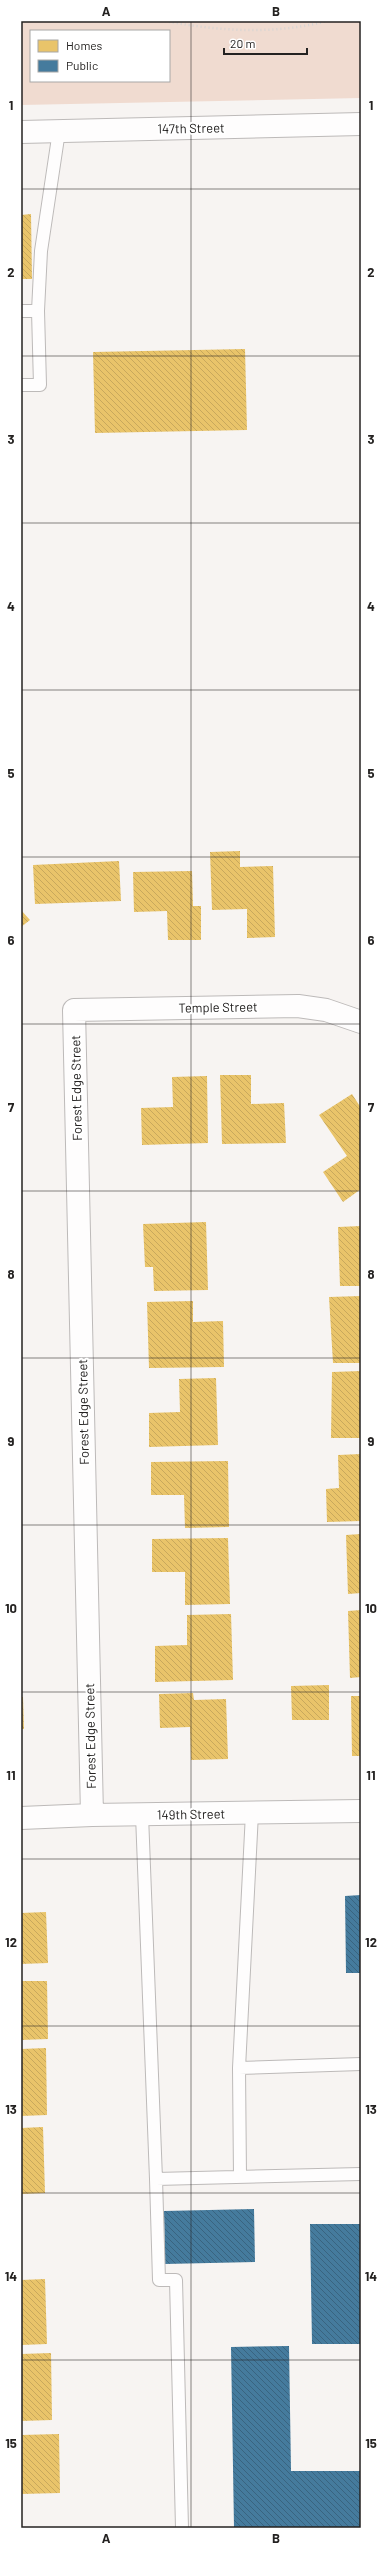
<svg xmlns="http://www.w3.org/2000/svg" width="382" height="2549" font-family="Barlow,sans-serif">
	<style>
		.grass { fill: #f0dbd0; fill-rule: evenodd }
		.homes { fill: url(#homes-back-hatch) }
		.public { fill: url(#public-back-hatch) }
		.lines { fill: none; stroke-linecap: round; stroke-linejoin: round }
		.lane-casing { stroke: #bdbab9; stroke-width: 14 }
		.street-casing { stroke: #bdbab9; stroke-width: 24 }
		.secondary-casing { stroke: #bdbab9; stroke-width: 24 }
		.path { stroke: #d5d4d3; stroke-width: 2.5; stroke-dasharray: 1 3; stroke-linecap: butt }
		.lane { stroke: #fefdfd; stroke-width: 12 }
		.street { stroke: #fefdfd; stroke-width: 22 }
		.secondary { stroke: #fefdfd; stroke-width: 22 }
		.grid { fill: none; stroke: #242221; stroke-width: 1; stroke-opacity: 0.55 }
		.labels { text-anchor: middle; stroke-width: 4; stroke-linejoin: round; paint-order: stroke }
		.street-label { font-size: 13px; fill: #242221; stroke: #fff }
		.neatline { fill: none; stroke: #242221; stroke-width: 1.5 }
		.grid-label { font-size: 13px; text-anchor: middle; font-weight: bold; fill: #242221 }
	</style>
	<defs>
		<pattern id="homes-back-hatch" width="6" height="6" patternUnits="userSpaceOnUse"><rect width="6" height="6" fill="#e9c46a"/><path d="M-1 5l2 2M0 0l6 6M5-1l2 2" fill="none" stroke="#c8a85c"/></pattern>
		<pattern id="public-back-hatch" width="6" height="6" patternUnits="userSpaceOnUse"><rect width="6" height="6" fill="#457b9d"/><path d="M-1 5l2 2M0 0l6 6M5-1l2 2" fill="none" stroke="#396480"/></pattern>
	</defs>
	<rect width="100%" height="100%" fill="#f7f4f2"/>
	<!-- grass -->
	<path class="grass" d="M 21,21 L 361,21 L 361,98 L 21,105 ZM 31,31 L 169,31 L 169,81 L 31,81 Z"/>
	<!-- homes -->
	<path class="homes" d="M 31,214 L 32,279 L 21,279 L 21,215 Z
		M 245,349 L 247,430 L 95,433 L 93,352 Z
		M 240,851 L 240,867 L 273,866 L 275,937 L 247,938 L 247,909 L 212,910 L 210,852 Z
		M 119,861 L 121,901 L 35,904 L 33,865 Z
		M 192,871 L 193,906 L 201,906 L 201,940 L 168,940 L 167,911 L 134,912 L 133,872 Z
		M 21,910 L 30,920 L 21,927 Z
		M 220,1075 L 251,1075 L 251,1104 L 284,1103 L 286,1143 L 222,1144 Z
		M 207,1076 L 208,1143 L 142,1145 L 141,1108 L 173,1107 L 172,1077 Z
		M 352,1094 L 361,1108 L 361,1189 L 343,1202 L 323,1172 L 347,1156 L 319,1115 Z
		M 206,1222 L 208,1290 L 154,1291 L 153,1267 L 145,1267 L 143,1224 Z
		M 361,1226 L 361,1286 L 340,1286 L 338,1227 Z
		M 361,1296 L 361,1363 L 333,1363 L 329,1297 Z
		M 193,1301 L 193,1322 L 223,1321 L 224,1367 L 149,1368 L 147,1302 Z
		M 361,1371 L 361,1438 L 331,1438 L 332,1372 Z
		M 216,1378 L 218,1445 L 149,1447 L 149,1413 L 180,1412 L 179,1379 Z
		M 361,1454 L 361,1521 L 327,1522 L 326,1489 L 339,1488 L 338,1455 Z
		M 228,1461 L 229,1527 L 185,1528 L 184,1495 L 151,1495 L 151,1462 Z
		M 361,1534 L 361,1593 L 348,1594 L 346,1535 Z
		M 228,1538 L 230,1604 L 185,1605 L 185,1572 L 152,1572 L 152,1539 Z
		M 361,1610 L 361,1677 L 350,1678 L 348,1611 Z
		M 231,1614 L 233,1680 L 155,1682 L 155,1646 L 187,1645 L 187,1615 Z
		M 329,1685 L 329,1720 L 292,1720 L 291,1686 Z
		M 193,1693 L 194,1700 L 226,1699 L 228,1759 L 191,1760 L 190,1727 L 160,1728 L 159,1694 Z
		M 351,1696 L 361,1696 L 361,1756 L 352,1756 Z
		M 21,1697 L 23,1697 L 24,1729 L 21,1729 Z
		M 46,1912 L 48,1963 L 21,1964 L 21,1913 Z
		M 21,1981 L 47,1981 L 48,2039 L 21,2040 Z
		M 46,2048 L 47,2115 L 21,2116 L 21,2049 Z
		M 43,2127 L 45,2193 L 21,2194 L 21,2128 Z
		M 45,2279 L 47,2344 L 21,2345 L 21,2280 Z
		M 51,2353 L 52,2420 L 21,2421 L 21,2354 Z
		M 59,2434 L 60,2493 L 21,2494 L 21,2435 Z"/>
	<!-- public -->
	<path class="public" d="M 361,1895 L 361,1973 L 346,1973 L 345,1896 Z
		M 254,2209 L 255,2262 L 165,2264 L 164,2211 Z
		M 310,2224 L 361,2224 L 361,2344 L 312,2344 Z
		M 289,2346 L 291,2471 L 361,2471 L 361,2528 L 234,2528 L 231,2347 Z"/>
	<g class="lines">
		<defs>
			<path id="lane" d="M 21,311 L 38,311 L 41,251 L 59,131
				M 21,385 L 40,385 L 38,311
				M 142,1815 L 156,2179
				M 239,2068 L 361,2064
				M 240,2177 L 239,2068 L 252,1813
				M 182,2528 L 176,2280 L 159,2280 L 156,2179 L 361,2174"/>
			<path id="street" d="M 92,1815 L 74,1010 L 298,1006 L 326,1010 L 361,1022
				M 21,1818 L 92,1815 L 361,1811"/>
			<path id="secondary" d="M 21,132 L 361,124"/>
		</defs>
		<!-- lane casing -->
		<use href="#lane" class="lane-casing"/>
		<!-- street casing -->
		<use href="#street" class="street-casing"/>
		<!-- secondary casing -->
		<use href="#secondary" class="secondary-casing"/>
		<!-- path -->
		<path class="path" d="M 165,21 C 218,31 274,35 327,21"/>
		<!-- lane -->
		<use href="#lane" class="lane"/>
		<!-- street -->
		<use href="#street" class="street"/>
		<!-- secondary -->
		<use href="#secondary" class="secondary"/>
	</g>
	<!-- grid -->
	<path class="grid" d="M 191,21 L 191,2528M 21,189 L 361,189M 21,356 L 361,356M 21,523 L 361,523M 21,690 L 361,690M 21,857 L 361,857M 21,1024 L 361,1024M 21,1191 L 361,1191M 21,1358 L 361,1358M 21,1525 L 361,1525M 21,1692 L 361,1692M 21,1859 L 361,1859M 21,2026 L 361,2026M 21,2193 L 361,2193M 21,2360 L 361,2360"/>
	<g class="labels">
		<!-- street labels -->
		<g class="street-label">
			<text transform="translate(191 128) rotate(-1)" y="5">147th Street</text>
			<text transform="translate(218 1007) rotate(-1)" y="5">Temple Street</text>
			<text transform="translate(76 1088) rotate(-91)" y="5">Forest Edge Street</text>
			<text transform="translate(83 1412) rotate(-91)" y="5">Forest Edge Street</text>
			<text transform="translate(90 1736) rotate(-91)" y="5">Forest Edge Street</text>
			<text transform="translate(191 1814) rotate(-1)" y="5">149th Street</text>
		</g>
	</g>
	<!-- border -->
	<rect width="382" height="2549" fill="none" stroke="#ffffff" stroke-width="44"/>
	<!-- legend -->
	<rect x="30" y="30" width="140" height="52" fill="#ffffff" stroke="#a7a7a6"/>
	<rect x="38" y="40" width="20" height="12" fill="#e9c46a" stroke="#a7a7a6"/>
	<text x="66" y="50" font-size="12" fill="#242221">Homes</text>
	<rect x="38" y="60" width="20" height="12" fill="#457b9d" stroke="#a7a7a6"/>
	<text x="66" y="70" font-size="12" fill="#242221">Public</text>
	<!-- scale -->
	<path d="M224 48v6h83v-6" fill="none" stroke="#242221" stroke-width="2"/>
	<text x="230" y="48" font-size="12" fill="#242221" stroke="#ffffff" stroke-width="3" paint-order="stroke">20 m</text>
	<rect x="22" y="22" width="338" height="2505" class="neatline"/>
	<g class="grid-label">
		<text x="106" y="16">A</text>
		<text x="276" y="16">B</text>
		<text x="11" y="110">1</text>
		<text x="371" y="110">1</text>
		<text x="11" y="277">2</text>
		<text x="371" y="277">2</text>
		<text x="11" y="444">3</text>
		<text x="371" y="444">3</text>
		<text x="11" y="611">4</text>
		<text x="371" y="611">4</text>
		<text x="11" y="778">5</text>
		<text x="371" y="778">5</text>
		<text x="11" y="945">6</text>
		<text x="371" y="945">6</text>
		<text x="11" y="1112">7</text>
		<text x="371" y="1112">7</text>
		<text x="11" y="1279">8</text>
		<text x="371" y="1279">8</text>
		<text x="11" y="1446">9</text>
		<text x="371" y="1446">9</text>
		<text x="11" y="1613">10</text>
		<text x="371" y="1613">10</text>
		<text x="11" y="1780">11</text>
		<text x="371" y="1780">11</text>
		<text x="11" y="1947">12</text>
		<text x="371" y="1947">12</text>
		<text x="11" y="2114">13</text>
		<text x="371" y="2114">13</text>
		<text x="11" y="2281">14</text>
		<text x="371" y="2281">14</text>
		<text x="11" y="2448">15</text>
		<text x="371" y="2448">15</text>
		<text x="106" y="2543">A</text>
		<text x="276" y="2543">B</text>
	</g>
</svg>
